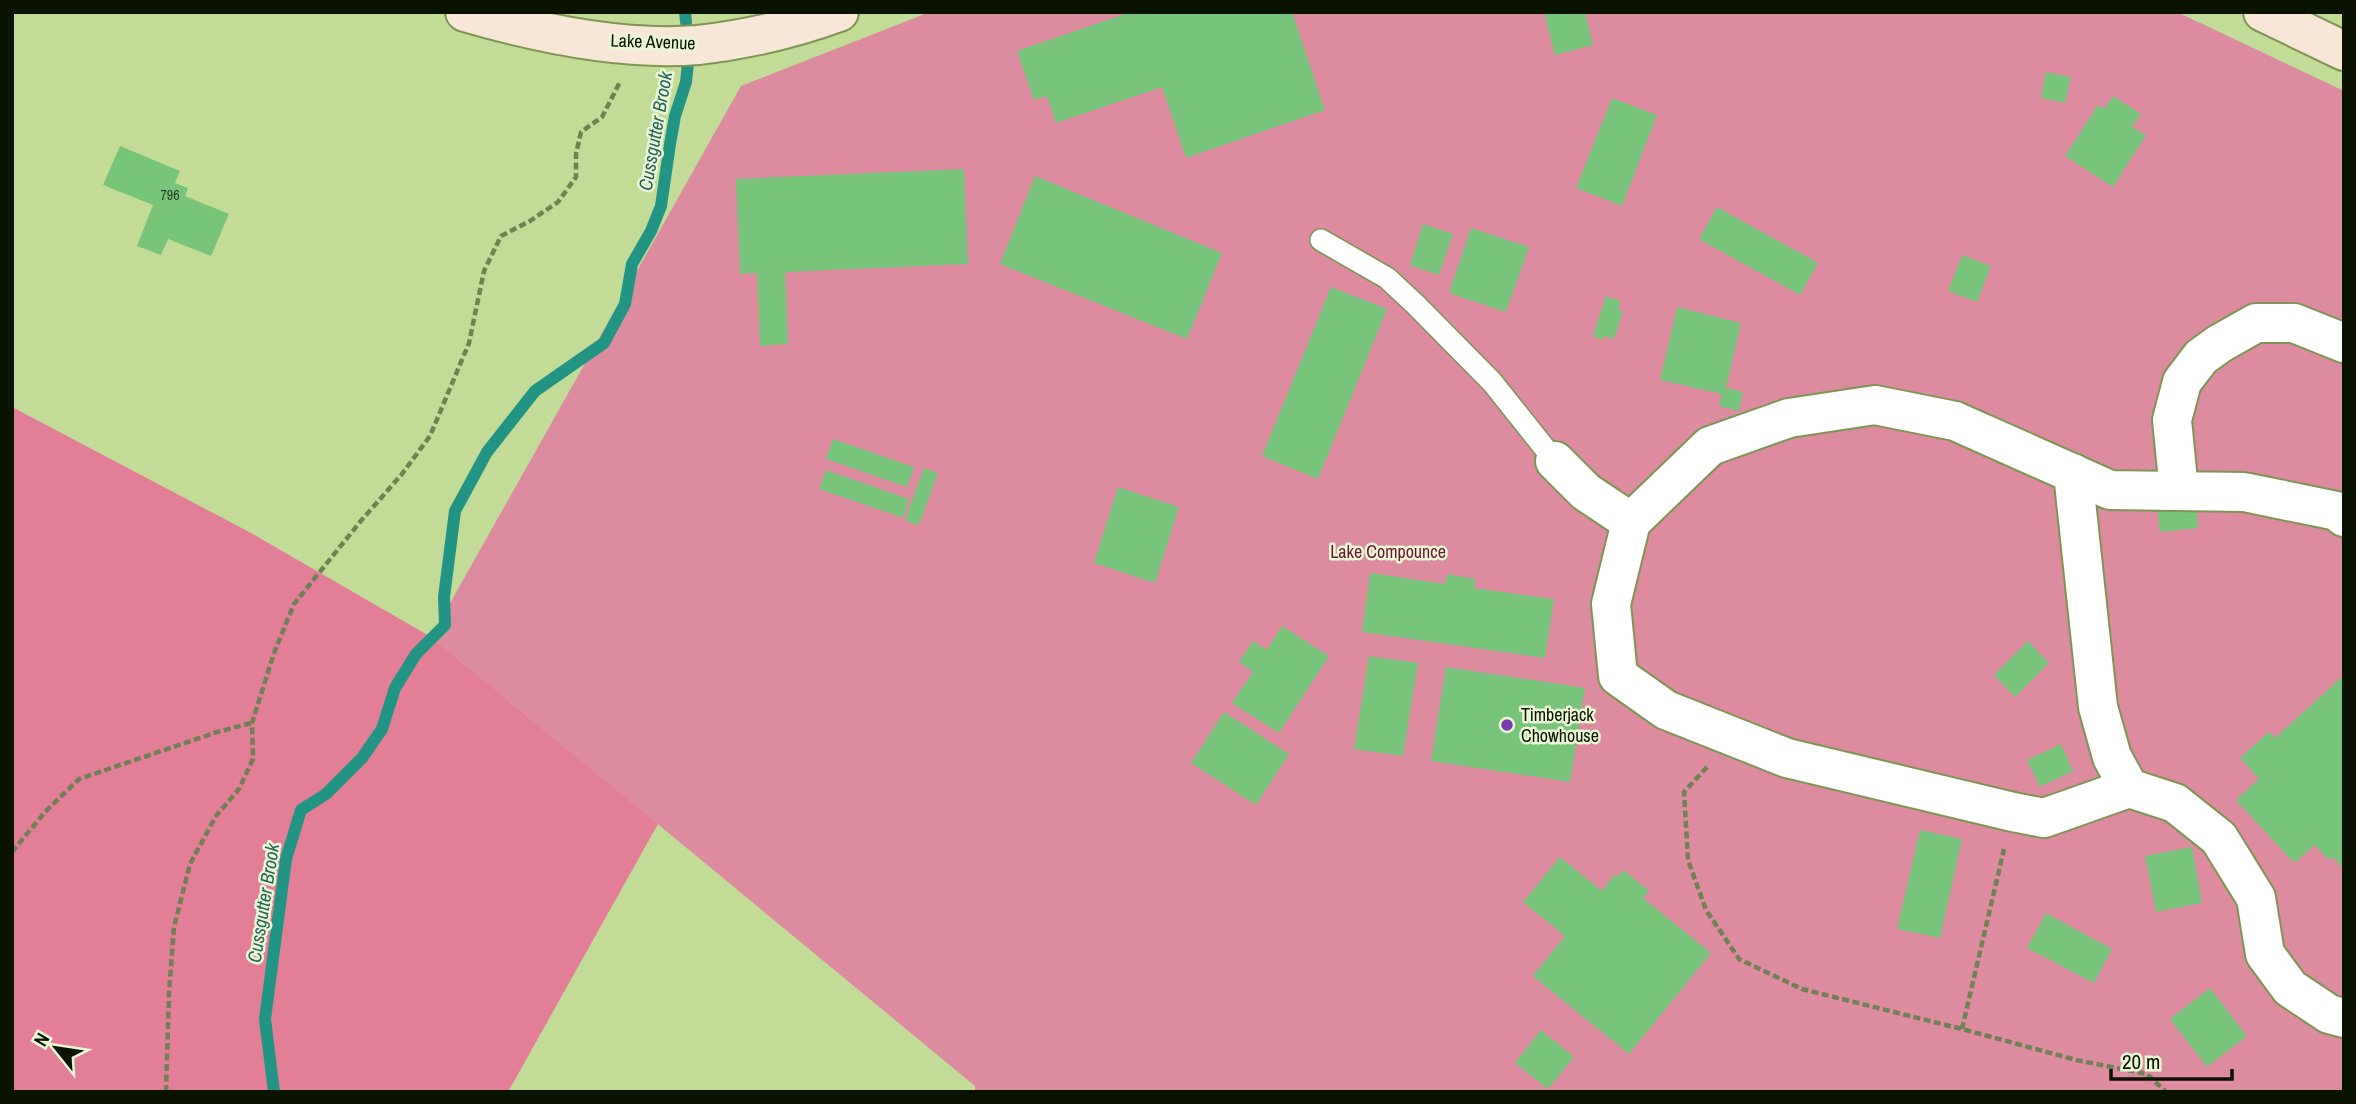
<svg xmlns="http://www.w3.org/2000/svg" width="2356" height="1104" font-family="'Archivo Narrow',sans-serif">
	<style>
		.green { fill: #dd8b9e }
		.forest { fill: #e37e97 }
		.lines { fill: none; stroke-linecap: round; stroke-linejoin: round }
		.stream { stroke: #229484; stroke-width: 12 }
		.building { fill: #79c47b }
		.lane-casing { stroke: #7e9553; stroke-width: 24 }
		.street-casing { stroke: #7e9553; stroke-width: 42 }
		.secondary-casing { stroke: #7e9553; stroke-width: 42 }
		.path { stroke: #708153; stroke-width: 4.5; stroke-dasharray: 7 3.5; stroke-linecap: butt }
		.lane { stroke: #fff; stroke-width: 21 }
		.street { stroke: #fff; stroke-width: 38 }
		.secondary { stroke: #f8e7d7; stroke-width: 38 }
		.poi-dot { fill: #7a3cb1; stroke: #e9f7d4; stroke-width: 2.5 }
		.labels { text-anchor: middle; stroke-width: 5; stroke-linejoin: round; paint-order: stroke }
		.number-label { font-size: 14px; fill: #263e1f }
		.street-label { font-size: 18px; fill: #0a1200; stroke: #e9f7d4 }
		.park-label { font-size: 18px; fill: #6d1334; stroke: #e9f7d4 }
		.poi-label { font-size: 18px; fill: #0a1200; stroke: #e9f7d4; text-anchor: start }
		.water-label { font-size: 19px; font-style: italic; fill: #27635c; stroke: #e9f7d4 }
	</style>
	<rect width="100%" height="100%" fill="#c2db96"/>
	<!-- green -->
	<path class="green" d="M 930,12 L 2177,12 L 2344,91 L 2344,1092 L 975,1092 L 975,1086 L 431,637 L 741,86 Z"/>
	<!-- forest -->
	<path class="forest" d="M 12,407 L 251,533 L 431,637 L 658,824 L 508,1092 L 12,1092 Z"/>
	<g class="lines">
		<!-- stream -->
		<path class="stream" d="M 685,12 L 686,22
			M 274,1092 L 265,1019 L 286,859 L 301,810 L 326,794 L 362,758 L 382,729 L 395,688 L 416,654 L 445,625 L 444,597 L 455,511 L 487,452 L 535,391 L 604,343 L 625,304 L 632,264 L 651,231 L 661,206 L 670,144 L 675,116 L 686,82 L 689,53"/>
	</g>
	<!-- building -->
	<path class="building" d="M 1131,12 L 1292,12 L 1325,110 L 1186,158 L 1162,87 L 1056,123 L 1047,96 L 1034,100 L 1017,51 Z
		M 1544,12 L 1585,12 L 1593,45 L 1555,55 Z
		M 2046,72 L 2071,77 L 2065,103 L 2041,98 Z
		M 2113,96 L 2141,114 L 2132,127 L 2146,135 L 2113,187 L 2065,156 L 2098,105 L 2104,109 Z
		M 1612,98 L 1657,115 L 1622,206 L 1576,188 Z
		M 120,146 L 180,171 L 175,183 L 188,188 L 185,196 L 229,214 L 211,256 L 168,239 L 161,255 L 137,246 L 153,205 L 103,185 Z
		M 964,169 L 968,264 L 785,272 L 788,344 L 760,346 L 757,273 L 740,274 L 736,179 Z
		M 1035,176 L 1222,253 L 1187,339 L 1000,264 Z
		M 1717,207 L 1818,263 L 1800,295 L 1699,239 Z
		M 1423,224 L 1453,234 L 1439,275 L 1410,265 Z
		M 1471,228 L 1529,247 L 1506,312 L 1449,293 Z
		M 1962,255 L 1991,266 L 1977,302 L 1948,291 Z
		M 1331,287 L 1387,309 L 1318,479 L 1262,456 Z
		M 1606,296 L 1621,301 L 1618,310 L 1623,311 L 1614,339 L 1604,336 L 1603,340 L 1593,336 Z
		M 1677,307 L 1741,323 L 1726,388 L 1743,392 L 1739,411 L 1719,406 L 1722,394 L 1660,380 Z
		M 833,439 L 914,467 L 907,487 L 826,459 Z
		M 924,468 L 938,473 L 920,522 L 917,525 L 905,520 Z
		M 826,470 L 909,499 L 904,515 L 901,517 L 819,489 Z
		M 1118,487 L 1179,507 L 1155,583 L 1094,563 Z
		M 2196,503 L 2198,528 L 2160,532 L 2157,507 Z
		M 1370,573 L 1445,584 L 1447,574 L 1476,579 L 1474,588 L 1554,599 L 1545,658 L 1362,632 Z
		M 1282,626 L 1329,656 L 1279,733 L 1232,703 L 1253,672 L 1239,662 L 1253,641 L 1267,650 Z
		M 2028,641 L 2049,663 L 2015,697 L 1994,675 Z
		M 1369,656 L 1418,663 L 1403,756 L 1354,749 Z
		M 1446,667 L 1585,688 L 1570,782 L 1431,761 Z
		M 2344,675 L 2344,870 L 2333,857 L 2329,860 L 2315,845 L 2294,863 L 2236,800 L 2259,779 L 2240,758 L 2269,732 L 2275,738 Z
		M 1224,712 L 1289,754 L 1256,805 L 1191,763 Z
		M 2061,744 L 2073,771 L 2040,787 L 2027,760 Z
		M 1920,830 L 1962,839 L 1940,938 L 1897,929 Z
		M 2192,847 L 2202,903 L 2156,912 L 2145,856 Z
		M 1560,857 L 1602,891 L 1614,875 L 1617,877 L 1623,870 L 1649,891 L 1643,898 L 1711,953 L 1629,1054 L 1533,976 L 1565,936 L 1523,902 Z
		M 2046,913 L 2112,949 L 2094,983 L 2027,948 Z
		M 2210,988 L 2247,1036 L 2207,1067 L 2170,1019 Z
		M 1541,1030 L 1574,1057 L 1548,1089 L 1515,1063 Z"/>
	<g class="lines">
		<defs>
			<path id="lane" d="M 1321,240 L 1387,278 L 1416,305 L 1492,382 L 1555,461"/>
			<path id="street" d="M 1555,461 L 1586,492 L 1631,522
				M 2073,473 L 2098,707 L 2112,757 L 2129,788
				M 2179,491 L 2172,420 L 2182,382 L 2201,357 L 2219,344 L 2256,323 L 2294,323 L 2344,343
				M 2344,517 L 2337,511 L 2244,492 L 2110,490 L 1955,421 L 1875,405 L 1789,418 L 1710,446 L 1631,522 L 1611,604 L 1618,676 L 1666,710 L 1787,758 L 2013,812 L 2044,818 L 2129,788 L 2175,803 L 2219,838 L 2256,898 L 2265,954 L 2290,988 L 2329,1014 L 2344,1018"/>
			<path id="secondary" d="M 465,12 C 537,33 623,51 698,45 C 745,40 795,28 839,12
				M 2263,12 L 2344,51"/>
		</defs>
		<!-- lane casing -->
		<use href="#lane" class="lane-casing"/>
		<!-- street casing -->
		<use href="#street" class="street-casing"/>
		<!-- secondary casing -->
		<use href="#secondary" class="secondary-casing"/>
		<!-- path -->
		<path class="path" d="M 1707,767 L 1684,792 L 1688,860 L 1706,910 L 1739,959 L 1802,989 L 1962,1029 L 2076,1060 L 2147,1074 L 2166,1092
			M 12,852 L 45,812 L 79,779 L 217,732 L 252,723
			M 1962,1029 L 2004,849
			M 166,1092 L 169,992 L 174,927 L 190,864 L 216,816 L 239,789 L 253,759 L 252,723 L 274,653 L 294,604 L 360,522 L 402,474 L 430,436 L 469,343 L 484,271 L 501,236 L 530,221 L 558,202 L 576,177 L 576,154 L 581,132 L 602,117 L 620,82"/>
		<!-- lane -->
		<use href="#lane" class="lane"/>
		<!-- street -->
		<use href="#street" class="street"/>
		<!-- secondary -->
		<use href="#secondary" class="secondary"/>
	</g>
	<!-- markers -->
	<circle class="poi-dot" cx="1507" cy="725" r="7"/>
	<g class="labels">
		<!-- number labels -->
		<g class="number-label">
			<text x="170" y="200">796</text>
		</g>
		<!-- street labels -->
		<g class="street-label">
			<text transform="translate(653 42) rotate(2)" y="6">Lake Avenue</text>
		</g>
		<!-- park labels -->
		<g class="park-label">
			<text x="1388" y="558">Lake Compounce</text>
		</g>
		<!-- poi labels -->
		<g class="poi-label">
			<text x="1521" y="721">Timberjack<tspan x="1521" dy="21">Chowhouse</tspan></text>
		</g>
		<!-- water labels -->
		<g class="water-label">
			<text transform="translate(655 131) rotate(-80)" y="7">Cussgutter Brook</text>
			<text transform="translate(263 903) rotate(-81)" y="7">Cussgutter Brook</text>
		</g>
	</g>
	<!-- border -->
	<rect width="2356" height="1104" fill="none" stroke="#0a1200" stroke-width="28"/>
	<!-- north arrow -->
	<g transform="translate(56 1048) rotate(300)" stroke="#e9f7d4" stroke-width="5" paint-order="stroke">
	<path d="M0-5L12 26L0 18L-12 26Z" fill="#0a1200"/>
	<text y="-10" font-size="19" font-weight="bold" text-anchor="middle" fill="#0a1200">N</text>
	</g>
	<!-- scale -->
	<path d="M2111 1069v10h121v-10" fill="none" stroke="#0a1200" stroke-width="3.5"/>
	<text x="2122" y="1069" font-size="21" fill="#0a1200" stroke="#e9f7d4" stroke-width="5" paint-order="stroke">20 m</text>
</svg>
